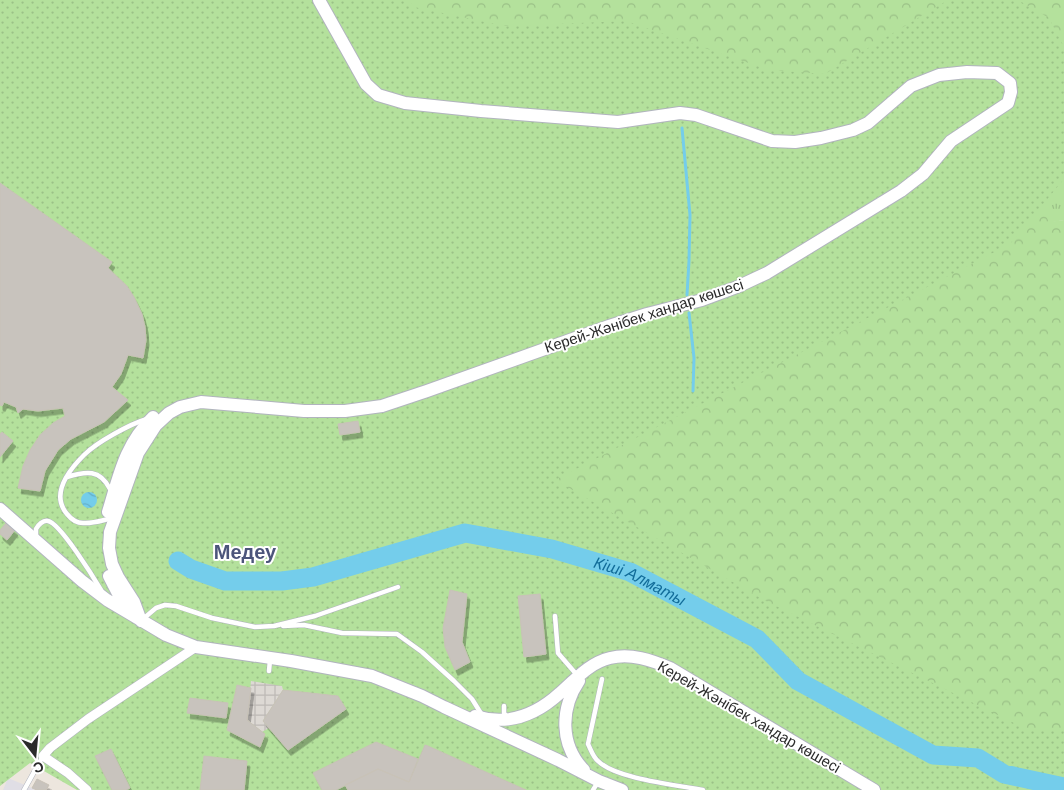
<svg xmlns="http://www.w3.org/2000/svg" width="1064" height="790" font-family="Helvetica,sans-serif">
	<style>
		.industrial { fill: #e0dee5 }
		.grass { fill: url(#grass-tufts) }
		.forest { fill: url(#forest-crowns) }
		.park { fill: url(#park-dots) }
		.plaza { fill: url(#plaza-grid) }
		.water { fill: url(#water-waves) }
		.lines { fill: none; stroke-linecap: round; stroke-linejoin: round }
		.stream { stroke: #74cdeb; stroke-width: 3 }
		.river { stroke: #74cdeb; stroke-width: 19 }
		.building { fill: #c8c3bd; stroke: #c8c2b7; filter: url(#shadow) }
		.lane-casing { stroke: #b1b4be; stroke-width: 5.5 }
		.street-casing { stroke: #b1b4be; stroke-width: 10 }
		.secondary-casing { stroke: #b1b4be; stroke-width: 14 }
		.lane { stroke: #fff; stroke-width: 4.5 }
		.street { stroke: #fff; stroke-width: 9 }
		.secondary { stroke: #fff; stroke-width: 12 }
		.labels { text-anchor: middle; stroke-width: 4; stroke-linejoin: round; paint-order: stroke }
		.street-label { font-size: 15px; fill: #2b2b2b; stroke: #fff }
		.water-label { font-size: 16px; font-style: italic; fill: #116c99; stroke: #fff }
		.district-label { font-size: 20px; font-weight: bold; fill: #4c557b; stroke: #fff }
	</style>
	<defs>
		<pattern id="grass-tufts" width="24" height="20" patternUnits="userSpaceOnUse" patternTransform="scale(1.25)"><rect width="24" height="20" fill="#b4e19c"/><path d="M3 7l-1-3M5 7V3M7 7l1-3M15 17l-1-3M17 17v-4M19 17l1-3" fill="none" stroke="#9bc187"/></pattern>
		<pattern id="forest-crowns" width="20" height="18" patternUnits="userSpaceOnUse" patternTransform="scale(1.25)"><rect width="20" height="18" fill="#b4e19c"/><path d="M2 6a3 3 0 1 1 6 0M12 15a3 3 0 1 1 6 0" fill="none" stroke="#9bc187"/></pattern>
		<pattern id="park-dots" width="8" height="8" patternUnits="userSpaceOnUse" patternTransform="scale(1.25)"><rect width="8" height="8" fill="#b4e19c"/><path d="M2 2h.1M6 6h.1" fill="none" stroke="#9bc187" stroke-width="1.8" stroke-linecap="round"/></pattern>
		<pattern id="plaza-grid" width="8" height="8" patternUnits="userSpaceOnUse" patternTransform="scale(1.25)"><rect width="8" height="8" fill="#ddd9d4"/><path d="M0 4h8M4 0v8" fill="none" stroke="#bebab6"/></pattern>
		<pattern id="water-waves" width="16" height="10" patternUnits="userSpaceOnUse" patternTransform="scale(1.25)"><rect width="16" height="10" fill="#74cdeb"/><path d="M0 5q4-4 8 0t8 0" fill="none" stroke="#65b0ca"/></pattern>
		<filter id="shadow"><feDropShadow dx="3" dy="5.5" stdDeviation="0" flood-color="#0004"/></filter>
	</defs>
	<rect width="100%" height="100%" fill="#ede6de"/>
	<!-- industrial -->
	<path class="industrial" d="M 8,778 L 32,788 L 37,790 L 3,790 Z"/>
	<!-- grass -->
	<path class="grass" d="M 1064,140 L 1064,220 L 1048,223 L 1020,167 Z"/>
	<!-- forest -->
	<path class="forest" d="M 331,0 L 1064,0 L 1064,93 L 859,104 Z
		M 1045,194 L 1048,222 L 1064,220 L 1064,769 L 195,531 Z"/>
	<!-- park -->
	<path class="park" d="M 0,0 L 409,0 L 414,7 L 505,26 L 626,21 L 769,70 L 825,74 L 948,0 L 1018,0 L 1049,18 L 1064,47 L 1064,179 L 1010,244 L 555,480 L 764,600 L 1026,729 L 1064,729 L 1064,790 L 77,790 L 30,763 L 0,786 Z"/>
	<!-- plaza -->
	<path class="plaza" d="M 251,681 L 282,686 L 283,690 L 263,721 L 269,728 L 262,732 L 247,720 Z"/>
	<!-- water -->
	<path class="water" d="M81 500a8 8 0 1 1 16 0a8 8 0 1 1-16 0Z"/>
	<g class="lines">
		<!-- stream -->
		<path class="stream" d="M 682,128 L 690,215 L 689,261 L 687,295
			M 689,313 L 694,358 L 693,391"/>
		<!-- river -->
		<path class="river" id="s1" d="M 178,561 L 191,569 L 225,581 L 282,581 L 313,577 L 465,533 L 552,549 L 630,572 L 757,639 L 798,681 L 933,755 L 978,758 L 1004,774 L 1064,787"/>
	</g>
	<!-- building -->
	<path class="building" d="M 0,183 L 112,262 L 108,268 L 127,286 L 134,297 L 142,314 L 145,327 L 146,340 L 143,358 L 128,355 L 121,374 L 112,387 L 128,400 L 104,422 L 71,439 L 58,450 L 45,471 L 40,491 L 18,488 L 23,466 L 30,450 L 40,435 L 53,423 L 65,416 L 63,408 L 38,411 L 23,409 L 18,413 L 16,407 L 4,402 L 2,406 L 0,405 Z
		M 358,421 L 360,432 L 340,435 L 338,424 Z
		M 2,432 L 13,441 L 0,457 L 0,434 Z
		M 6,523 L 15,530 L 7,540 L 0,534 L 0,530 Z
		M 450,590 L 467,594 L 462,642 L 470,662 L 455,670 L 445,647 L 443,628 Z
		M 540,594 L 546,654 L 524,657 L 518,596 Z
		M 237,685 L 251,688 L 247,720 L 265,734 L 260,747 L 227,730 Z
		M 283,690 L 338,696 L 346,709 L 288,750 L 263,721 Z
		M 190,698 L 228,703 L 226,718 L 187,713 Z
		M 376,742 L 418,759 L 409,782 L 378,769 L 336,790 L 322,790 L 313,773 Z
		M 425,745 L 428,746 L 526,790 L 348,790 L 345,785 L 378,769 L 409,782 Z
		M 111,749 L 130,788 L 126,790 L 112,790 L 95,756 Z
		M 204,756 L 247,761 L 244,790 L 200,790 Z
		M 37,779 L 49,785 L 46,790 L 37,790 L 32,788 Z"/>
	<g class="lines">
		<defs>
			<path id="lane" d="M 67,477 C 86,471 100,469 110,489
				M 113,518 C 103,520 93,524 83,523 C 76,523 71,519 67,514 C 50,494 69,470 84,455 C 97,442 130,424 147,419
				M 36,537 L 36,529 C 38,525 43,520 48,521 C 60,523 94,578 101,590
				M 555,616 L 558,653 L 577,675
				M 143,619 L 156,608 L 165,605 L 176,606 L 212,618 L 255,627 L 274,626 L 315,616 L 398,587
				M 283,626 L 304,625 L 342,633 L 397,634 L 422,652 L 454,681 L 472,699 L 482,715
				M 269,671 L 270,660
				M 602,679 L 588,744 C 591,750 593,757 598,761 C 616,779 677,785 703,790
				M 504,706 L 504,713 L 507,717
				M 24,790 L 43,756
				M 593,790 L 598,782"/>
			<path id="street" d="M 87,790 L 68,773 L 43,756 L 50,748 L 88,719 L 196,647"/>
			<path id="secondary" d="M 0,509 L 82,581 L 107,600 L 166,635 L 196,647 L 291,661 L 372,676 L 422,696 L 444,707 L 558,760 L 599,781 L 622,790
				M 108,512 C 119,476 125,444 153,417
				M 109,576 L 127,611
				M 141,621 L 134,602 L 118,577 L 112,564 L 109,548 L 110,532 L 138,453 L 156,425 L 169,413 L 180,407 L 201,402 L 304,411 L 345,411 L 382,406 L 427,391 L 609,326 L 647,314 L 702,300 L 737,287 L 767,273 L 901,191 L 923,174 L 951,141 L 1008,103 L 1011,92 L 1010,83 L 997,73 L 967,72 L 939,75 L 911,86 L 868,123 L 853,130 L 821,138 L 795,142 L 772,141 L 696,115 L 680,113 L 618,122 L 481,111 L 405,103 L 378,95 L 366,84 L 319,0
				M 579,681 C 560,709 560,745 584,770
				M 475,716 C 507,726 536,715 560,693 C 575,680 589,663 610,658 C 631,653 651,660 670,668 L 874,790"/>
		</defs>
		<!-- lane casing -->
		<use href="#lane" class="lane-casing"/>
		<!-- street casing -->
		<use href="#street" class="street-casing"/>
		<!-- secondary casing -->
		<use href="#secondary" class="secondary-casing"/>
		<!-- lane -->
		<use href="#lane" class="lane"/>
		<!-- street -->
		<use href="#street" class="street"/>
		<!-- secondary -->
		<use href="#secondary" class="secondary"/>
	</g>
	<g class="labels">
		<!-- street labels -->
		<g class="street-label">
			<text transform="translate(644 316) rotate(-18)" y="5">Керей-Жәнібек хандар көшесі</text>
			<text transform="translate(749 717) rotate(30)" y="5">Керей-Жәнібек хандар көшесі</text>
		</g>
		<!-- water labels -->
		<g class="water-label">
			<text dy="6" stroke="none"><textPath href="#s1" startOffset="480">Кіші Алматы</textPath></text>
		</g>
		<!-- district labels -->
		<g class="district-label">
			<text x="245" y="559">Медеу</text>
		</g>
	</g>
	<!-- north arrow -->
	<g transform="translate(35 755) rotate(164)" stroke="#ffffff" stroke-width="4" paint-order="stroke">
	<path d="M0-4L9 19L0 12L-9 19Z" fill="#2b2b2b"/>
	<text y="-8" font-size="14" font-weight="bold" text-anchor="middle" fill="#2b2b2b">С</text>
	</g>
</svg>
